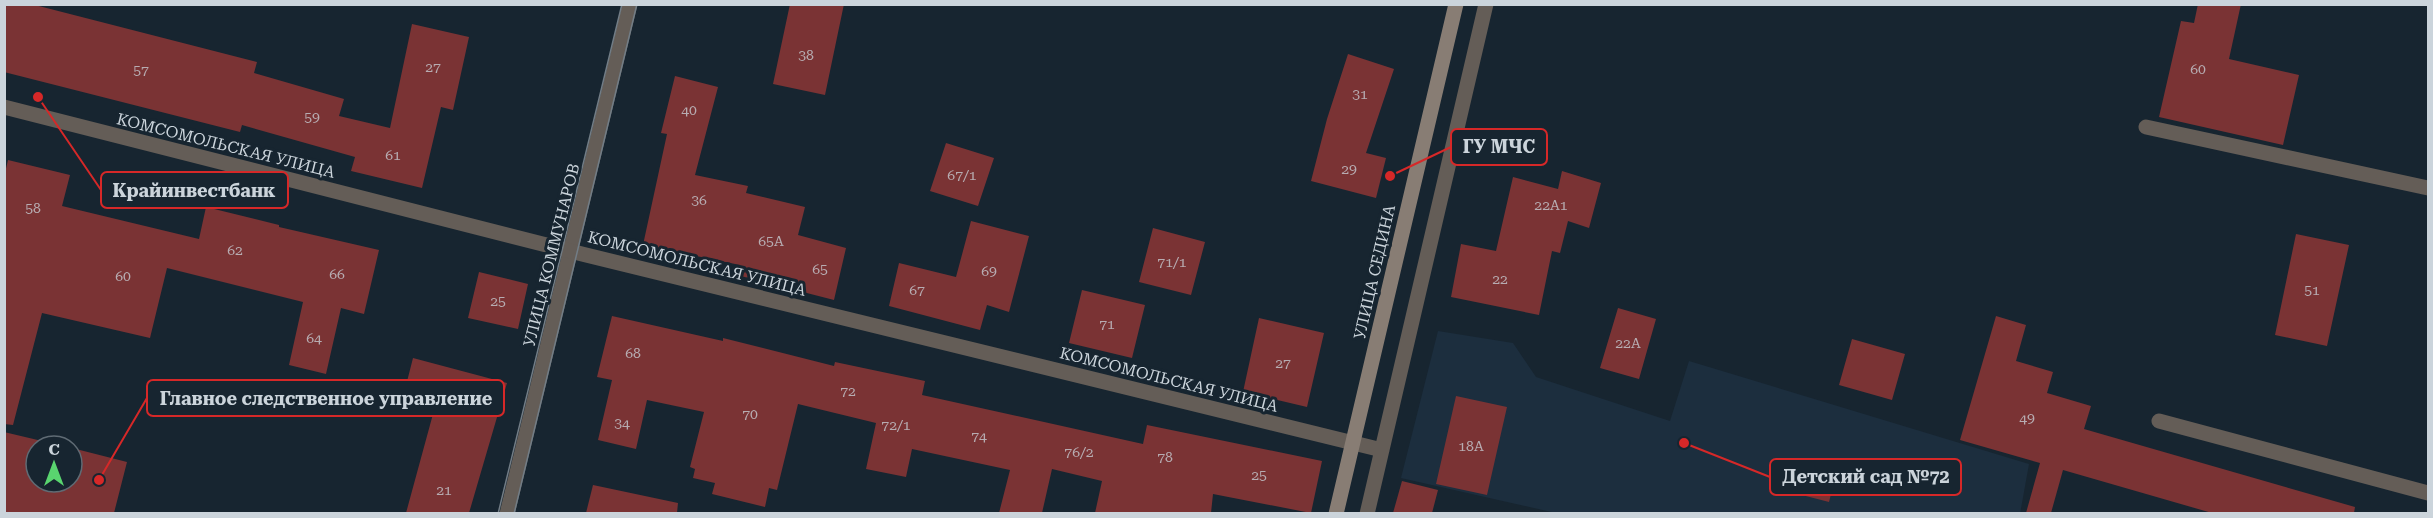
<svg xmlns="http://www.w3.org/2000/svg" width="2433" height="518" font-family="'Roboto Serif',serif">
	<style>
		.built { fill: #1c2e3e }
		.building { fill: #7a3334 }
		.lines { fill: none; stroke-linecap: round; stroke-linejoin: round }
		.service { stroke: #645d57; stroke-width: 15 }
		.minor { stroke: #645d57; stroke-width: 15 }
		.tertiary { stroke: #645d57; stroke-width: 15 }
		.secondary { stroke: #887d74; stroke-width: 15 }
		.tram { stroke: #727d86; stroke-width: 1.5 }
		.labels { text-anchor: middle; stroke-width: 6; stroke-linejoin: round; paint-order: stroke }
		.number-label { font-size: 14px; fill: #b7acb1 }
		.street-label { font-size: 16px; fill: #cbd4db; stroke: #172530 }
		.leader { fill: none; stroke: #d62828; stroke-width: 2 }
		.callout-dot { fill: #d62828; stroke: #172530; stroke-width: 2 }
		.callout { fill: #172530; stroke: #d62828; stroke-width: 2 }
		.callout-label { font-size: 18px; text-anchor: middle; font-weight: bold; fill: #cbd4db }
	</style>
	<rect width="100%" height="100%" fill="#172530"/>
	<!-- built -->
	<path class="built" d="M 1438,331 L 1513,343 L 1536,377 L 1670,421 L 1689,361 L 2029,464 L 2020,514 L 1556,513 L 1401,478 Z"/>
	<!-- building -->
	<path class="building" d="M 4,4 L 31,4 L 257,62 L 254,73 L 344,99 L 339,116 L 390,128 L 412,24 L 469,37 L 453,110 L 441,107 L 422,188 L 351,171 L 355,157 L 242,125 L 240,132 L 4,72 Z
		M 790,4 L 844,4 L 825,95 L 773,84 Z
		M 2198,4 L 2241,4 L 2229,59 L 2299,75 L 2283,145 L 2159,117 L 2181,21 L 2194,23 Z
		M 1348,54 L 1394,69 L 1366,153 L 1386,158 L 1376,198 L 1311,181 L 1327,119 Z
		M 675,76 L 718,87 L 695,175 L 748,186 L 746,193 L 805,207 L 798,235 L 846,248 L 834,300 L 737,275 L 740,265 L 643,245 L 667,134 L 661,133 Z
		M 946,143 L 994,158 L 978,206 L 930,191 Z
		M 8,160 L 70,175 L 62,206 L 199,239 L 206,207 L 279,225 L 279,227 L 379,250 L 364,314 L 341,308 L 326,374 L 289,365 L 303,302 L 167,268 L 150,338 L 42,313 L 13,425 L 4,424 L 4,177 Z
		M 1562,171 L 1601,183 L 1589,228 L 1568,221 L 1560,253 L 1552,251 L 1539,315 L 1451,297 L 1461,244 L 1496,251 L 1513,177 L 1558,189 Z
		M 971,221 L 1029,236 L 1009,312 L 987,305 L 980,330 L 889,306 L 899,263 L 956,277 Z
		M 1153,228 L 1205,242 L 1191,295 L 1139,282 Z
		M 2296,234 L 2349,245 L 2327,346 L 2275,335 Z
		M 479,272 L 528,284 L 518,329 L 468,318 Z
		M 1082,290 L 1145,305 L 1132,358 L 1069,343 Z
		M 1618,308 L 1656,319 L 1639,379 L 1600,368 Z
		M 612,316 L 723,341 L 723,338 L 834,366 L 835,362 L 925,381 L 922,395 L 1143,444 L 1147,425 L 1322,461 L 1311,513 L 1213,494 L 1211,513 L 1095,513 L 1102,481 L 1052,469 L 1042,513 L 999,513 L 1010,470 L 912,449 L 906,477 L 866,469 L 876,423 L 798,404 L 777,490 L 769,488 L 765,507 L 712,494 L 715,483 L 693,478 L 695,469 L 690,467 L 704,412 L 647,400 L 636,449 L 598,440 L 612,380 L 597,377 Z
		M 1996,316 L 2026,325 L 2016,361 L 2053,372 L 2047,393 L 2091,406 L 2084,429 L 2355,507 L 2354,513 L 2212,513 L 2063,470 L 2051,513 L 2026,513 L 2040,463 L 1960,440 Z
		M 1259,318 L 1324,333 L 1307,407 L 1243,392 Z
		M 1852,339 L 1905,354 L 1892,400 L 1839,385 Z
		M 413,358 L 507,383 L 469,513 L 406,513 L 433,414 L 401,405 Z
		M 1456,396 L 1507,407 L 1487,495 L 1436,484 Z
		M 4,432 L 63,446 L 36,446 L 36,482 L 72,482 L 72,448 L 127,462 L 114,513 L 4,513 Z
		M 1807,459 L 1838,466 L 1829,502 L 1798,494 Z
		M 1402,481 L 1438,490 L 1432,513 L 1393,513 Z
		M 593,485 L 678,503 L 677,513 L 586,513 Z"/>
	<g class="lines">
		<!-- service -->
		<path class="service" d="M 2146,127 L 2428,188
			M 2159,421 L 2428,493"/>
		<!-- minor -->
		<path class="minor" d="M 507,514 L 630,4"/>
		<!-- tertiary -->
		<path class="tertiary" d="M 4,107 L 582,254 L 1382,450
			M 1367,514 L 1486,4"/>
		<!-- secondary -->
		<path class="secondary" d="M 1336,514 L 1456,4"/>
		<!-- tram -->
		<path class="tram" d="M 498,514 L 622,4
			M 514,514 L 637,4"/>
	</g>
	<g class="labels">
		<!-- number labels -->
		<g class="number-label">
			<text x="806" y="60">38</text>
			<text x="433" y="72">27</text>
			<text x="2198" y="74">60</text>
			<text x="141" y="75">57</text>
			<text x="1360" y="99">31</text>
			<text x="689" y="115">40</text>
			<text x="312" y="122">59</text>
			<text x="393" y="160">61</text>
			<text x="1349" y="174">29</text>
			<text x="962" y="180">67/1</text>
			<text x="699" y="205">36</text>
			<text x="1551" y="210">22А1</text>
			<text x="33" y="213">58</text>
			<text x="771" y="246">65А</text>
			<text x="235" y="255">62</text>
			<text x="1172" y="267">71/1</text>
			<text x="820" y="274">65</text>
			<text x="989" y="276">69</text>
			<text x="337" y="279">66</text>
			<text x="123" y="281">60</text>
			<text x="1500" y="284">22</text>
			<text x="917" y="295">67</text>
			<text x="2312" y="295">51</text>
			<text x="498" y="306">25</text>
			<text x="1107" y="329">71</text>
			<text x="314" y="343">64</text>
			<text x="1628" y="348">22А</text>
			<text x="633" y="358">68</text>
			<text x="1283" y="368">27</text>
			<text x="848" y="396">72</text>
			<text x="750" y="419">70</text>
			<text x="2027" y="423">49</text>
			<text x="622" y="428">34</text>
			<text x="896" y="430">72/1</text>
			<text x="979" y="441">74</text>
			<text x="1471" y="451">18А</text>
			<text x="1079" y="457">76/2</text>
			<text x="1165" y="462">78</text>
			<text x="1259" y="480">25</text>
			<text x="444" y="495">21</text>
		</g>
		<!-- street labels -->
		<g class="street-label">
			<text transform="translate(226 145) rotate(14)" y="6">КОМСОМОЛЬСКАЯ УЛИЦА</text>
			<text transform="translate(551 255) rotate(-76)" y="6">УЛИЦА КОММУНАРОВ</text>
			<text transform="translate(697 263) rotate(14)" y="6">КОМСОМОЛЬСКАЯ УЛИЦА</text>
			<text transform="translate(1374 272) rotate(-77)" y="6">УЛИЦА СЕДИНА</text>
			<text transform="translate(1169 379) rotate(14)" y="6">КОМСОМОЛЬСКАЯ УЛИЦА</text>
		</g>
	</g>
	<!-- callouts -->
	<path class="leader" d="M1390 176L1451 147M38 97L101 190M99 480L147 398M1684 443L1770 477"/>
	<g class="callout-dot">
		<circle cx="1390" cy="176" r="6"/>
		<circle cx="38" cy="97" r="6"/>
		<circle cx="99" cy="480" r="6"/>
		<circle cx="1684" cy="443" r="6"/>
	</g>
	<g class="callout">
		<rect x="1451" y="129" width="96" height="36" rx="6"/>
		<rect x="101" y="172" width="187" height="36" rx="6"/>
		<rect x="147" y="380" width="357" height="36" rx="6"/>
		<rect x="1770" y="459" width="191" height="36" rx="6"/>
	</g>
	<g class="callout-label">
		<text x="1499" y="153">ГУ МЧС</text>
		<text x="194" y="197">Крайинвестбанк</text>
		<text x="326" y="405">Главное следственное управление</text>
		<text x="1866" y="483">Детский сад №72</text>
	</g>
	<!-- border -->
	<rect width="2433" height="518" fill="none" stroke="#cbd4db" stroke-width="12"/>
	<!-- north arrow -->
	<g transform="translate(54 464)"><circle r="28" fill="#172530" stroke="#5f6b74" stroke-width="1.5"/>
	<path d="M0-4.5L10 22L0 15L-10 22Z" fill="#59d56f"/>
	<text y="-9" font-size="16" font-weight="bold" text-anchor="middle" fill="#cbd4db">С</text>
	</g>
</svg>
